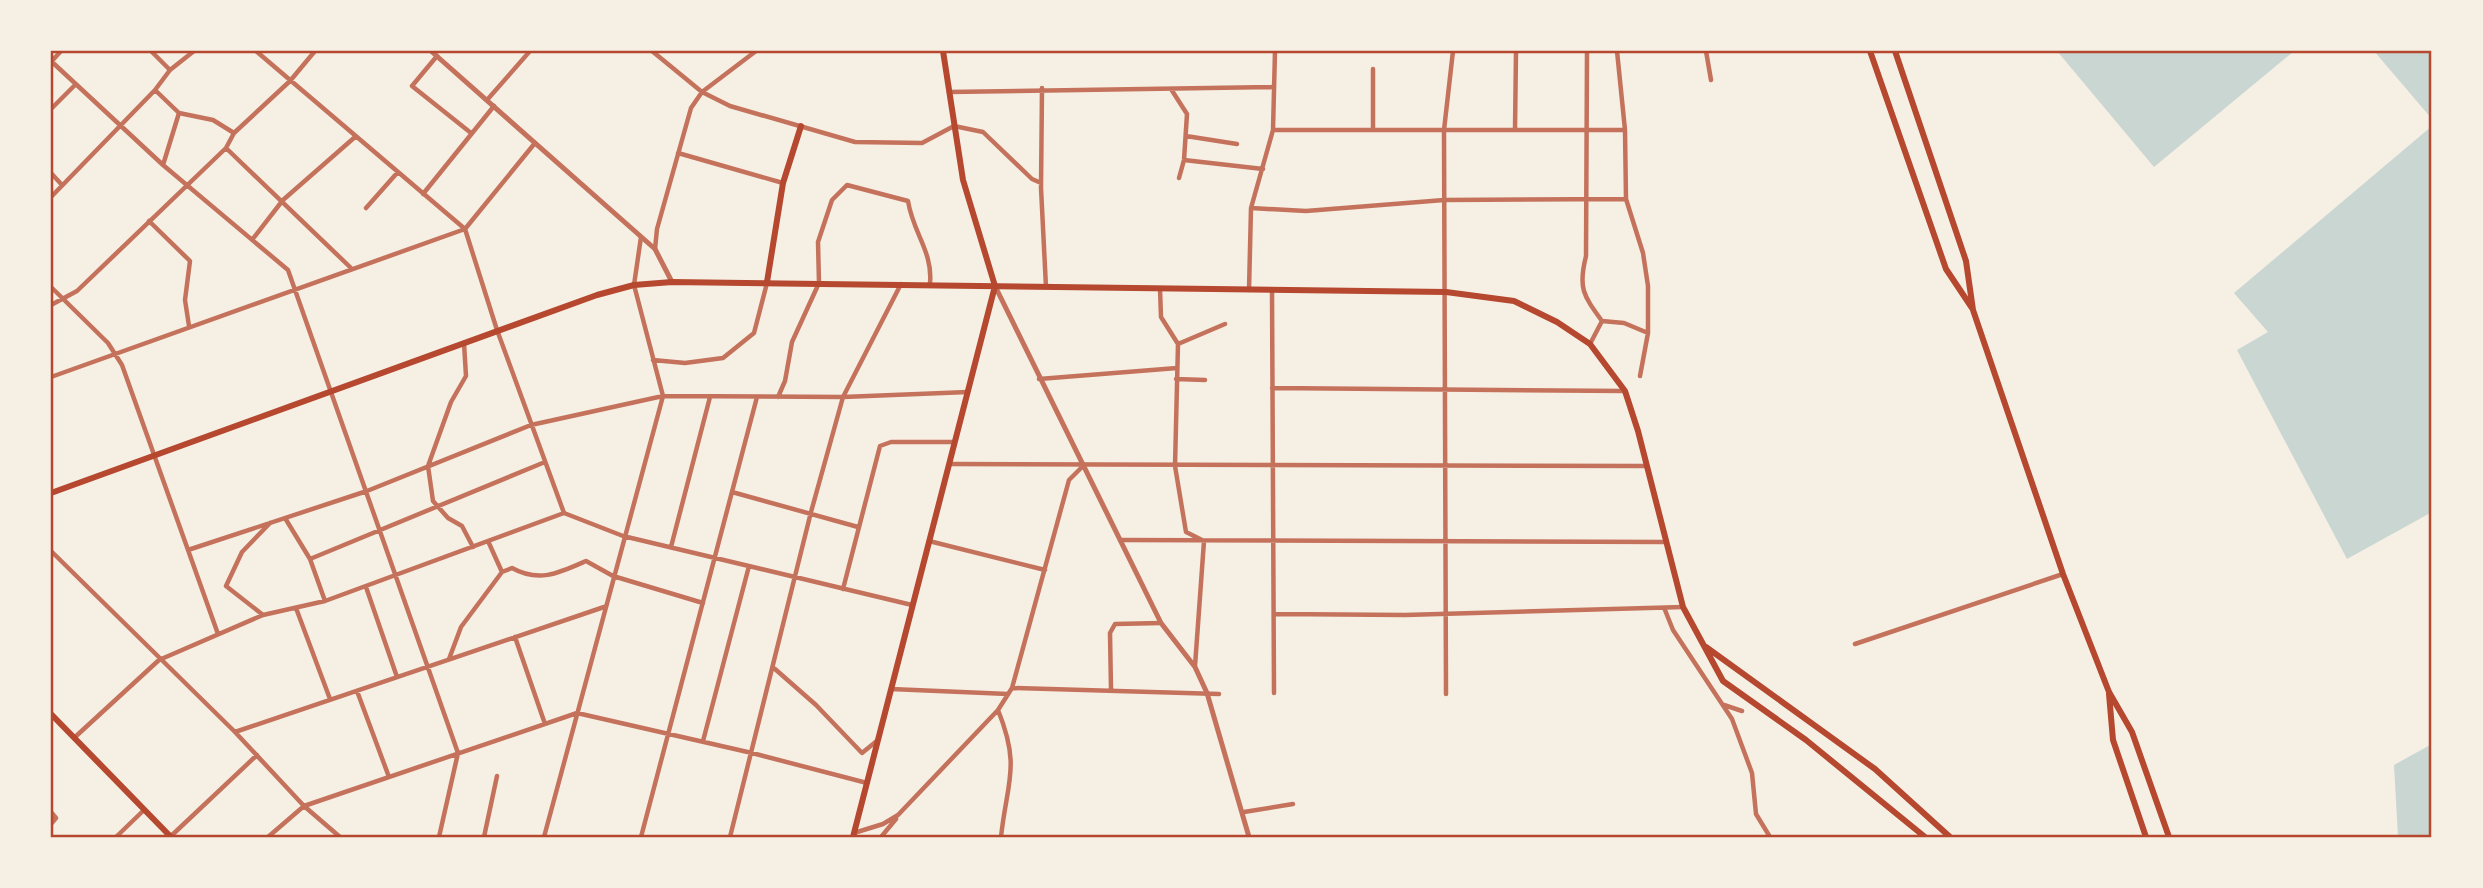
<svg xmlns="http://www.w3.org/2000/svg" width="2483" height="888" font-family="'Golos Text',sans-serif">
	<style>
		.water { fill: #c9d6d2 }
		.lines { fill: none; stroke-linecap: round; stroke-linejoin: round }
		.minor { stroke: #c5725c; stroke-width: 4.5 }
		.tertiary { stroke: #c5725c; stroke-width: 5 }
		.secondary { stroke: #b5482f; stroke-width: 6 }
		.neatline { fill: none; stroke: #b5482f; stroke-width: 2.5 }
	</style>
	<rect width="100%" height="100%" fill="#f6efe4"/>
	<!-- water -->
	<path class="water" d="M 2057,51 L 2294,51 L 2154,167 Z
		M 2374,51 L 2432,51 L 2432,119 Z
		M 2432,126 L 2432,512 L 2347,559 L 2237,350 L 2268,332 L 2234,293 Z
		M 2432,744 L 2432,837 L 2398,837 L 2394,765 Z"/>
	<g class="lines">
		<!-- minor -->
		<path class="minor" d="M 151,51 L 170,70
			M 256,51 L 465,229 L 497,330 L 564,513
			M 652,51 L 702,92 L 730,106 L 855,142 L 922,143 L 954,126 L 983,132 L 1032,179 L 1041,183
			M 1587,51 L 1586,256 C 1578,288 1583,295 1602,321 L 1590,344
			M 1617,51 L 1625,130 L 1626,199 L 1643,253 L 1648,286 L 1648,333 L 1640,376
			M 1706,51 L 1711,80
			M 437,56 L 412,86 L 471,133
			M 51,61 L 163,165 L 288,270 L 458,753 L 439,837
			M 51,62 L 61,51
			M 1373,69 L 1373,129
			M 1042,88 L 1041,188 L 1046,287
			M 1171,89 L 1187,114 L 1184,160 L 1179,178
			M 155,90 L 179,113 L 213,120 L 234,133
			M 949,92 L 1274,87
			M 487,100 L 530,51
			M 51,109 L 75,85
			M 1273,130 L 1625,130
			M 1515,130 L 1516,51
			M 1186,136 L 1237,144
			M 226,148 L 351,268
			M 678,153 L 783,183
			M 1184,160 L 1263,169
			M 163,165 L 179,113
			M 51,173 L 62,185
			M 423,194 L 494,106
			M 51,197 L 155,90 L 170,70 L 194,51
			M 366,208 L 397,173
			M 1251,208 L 1306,211 L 1444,200 L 1626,199
			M 149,221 L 190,261 L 185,300 L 189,326
			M 252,240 L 283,200 L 355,137
			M 655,249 L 657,229 L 691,108 L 702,92 L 756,51
			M 51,287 L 108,343 L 122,365 L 218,634
			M 1160,289 L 1161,317 L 1178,344 L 1175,466 L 1186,532 L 1204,541 L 1195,666
			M 1249,290 L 1251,208 L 1273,130 L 1275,51
			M 1272,290 L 1274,693
			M 51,305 L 77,291 L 226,148 L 234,133 L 290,81 L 315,51
			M 1602,321 L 1624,323 L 1648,333
			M 464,343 L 466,376 L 451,402 L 428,466 L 433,501 L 448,518 L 462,526 L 473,547
			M 1178,344 L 1225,324
			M 653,360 L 685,363 L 723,358 L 754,333 L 767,283
			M 51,377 L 465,229 L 535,143
			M 1039,379 L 1177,368
			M 1176,379 L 1205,380
			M 1272,388 L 1624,391
			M 778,397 L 785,381 L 792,342 L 819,283 L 818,242 L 832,200 L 847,185 L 908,201 C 913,233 933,252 930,283
			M 949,464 L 1646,466
			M 732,492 L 858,527
			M 285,518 L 310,559 L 325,601
			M 1120,540 L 1665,542
			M 488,541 L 502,572
			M 929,541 L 1045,570
			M 671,547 L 710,397
			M 188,550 L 367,491 L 531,425 L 663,396 L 843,397 L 968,392
			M 51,551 L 235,732 L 304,806 L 340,837
			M 310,559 L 545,462
			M 366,587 L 397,677
			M 843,589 L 880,446 L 891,442 L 954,442
			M 296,608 L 330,699
			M 1665,610 L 1673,630 L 1732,719 L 1752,773 L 1756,814 L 1770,837
			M 1275,614 L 1405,615 L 1683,607
			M 263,615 L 226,586 L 242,552 L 270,523
			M 515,637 L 545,724
			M 1855,644 L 2063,574
			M 449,659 L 461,627 L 502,572 L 512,568 C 539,583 559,573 586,561 L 613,576 L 703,603
			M 775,669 L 816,705 L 862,753 L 878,740
			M 1012,688 L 1219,694
			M 891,689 L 1008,694
			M 1111,689 L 1110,633 L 1115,624 L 1161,623
			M 357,691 L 389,777
			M 1446,694 L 1444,130 L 1453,51
			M 1724,705 L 1742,711
			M 998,710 C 1021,767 1007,781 1001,837
			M 235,732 L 604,607
			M 74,738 L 159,660 L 263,615 L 325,601 L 564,513 L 623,536 L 912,605
			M 703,741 L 749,566
			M 51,812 L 56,818 L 51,824
			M 1244,812 L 1293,804
			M 854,833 L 883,824 L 898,815 L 998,710 L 1012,688 L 1069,480 L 1083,466
			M 116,837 L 144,810
			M 170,837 L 257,755
			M 268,837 L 304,806 L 577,713 L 752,753 L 867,783
			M 484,837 L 497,776
			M 544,837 L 663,396 L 634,285 L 641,237
			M 641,837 L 757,397
			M 730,837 L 811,512 L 843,397 L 901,284
			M 881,837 L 896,819"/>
		<!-- tertiary -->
		<path class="tertiary" d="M 431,51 L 655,249 L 672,282
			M 995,286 L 1161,623 L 1195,667 L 1207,693 L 1249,837"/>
		<!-- secondary -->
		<path class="secondary" d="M 1870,51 L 1946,269 L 1972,308
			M 1895,51 L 1966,261 L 1973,310 L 2063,574 L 2109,692 L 2132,732 L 2169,837
			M 767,282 L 783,183 L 801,126
			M 51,493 L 597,295 L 634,285 L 672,282 L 1446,292 L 1514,301 L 1557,322 L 1590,344 L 1625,391 L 1638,431 L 1683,607 L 1723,681 L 1806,740 L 1925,837
			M 1706,647 L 1875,769 L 1950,837
			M 2109,694 L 2113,740 L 2146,837
			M 51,714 L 171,837
			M 853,837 L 995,286 L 963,180 L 943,51"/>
	</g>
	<!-- border -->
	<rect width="2483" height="888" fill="none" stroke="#f6efe4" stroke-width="105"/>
	<rect x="52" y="52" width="2378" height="784" class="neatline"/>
</svg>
